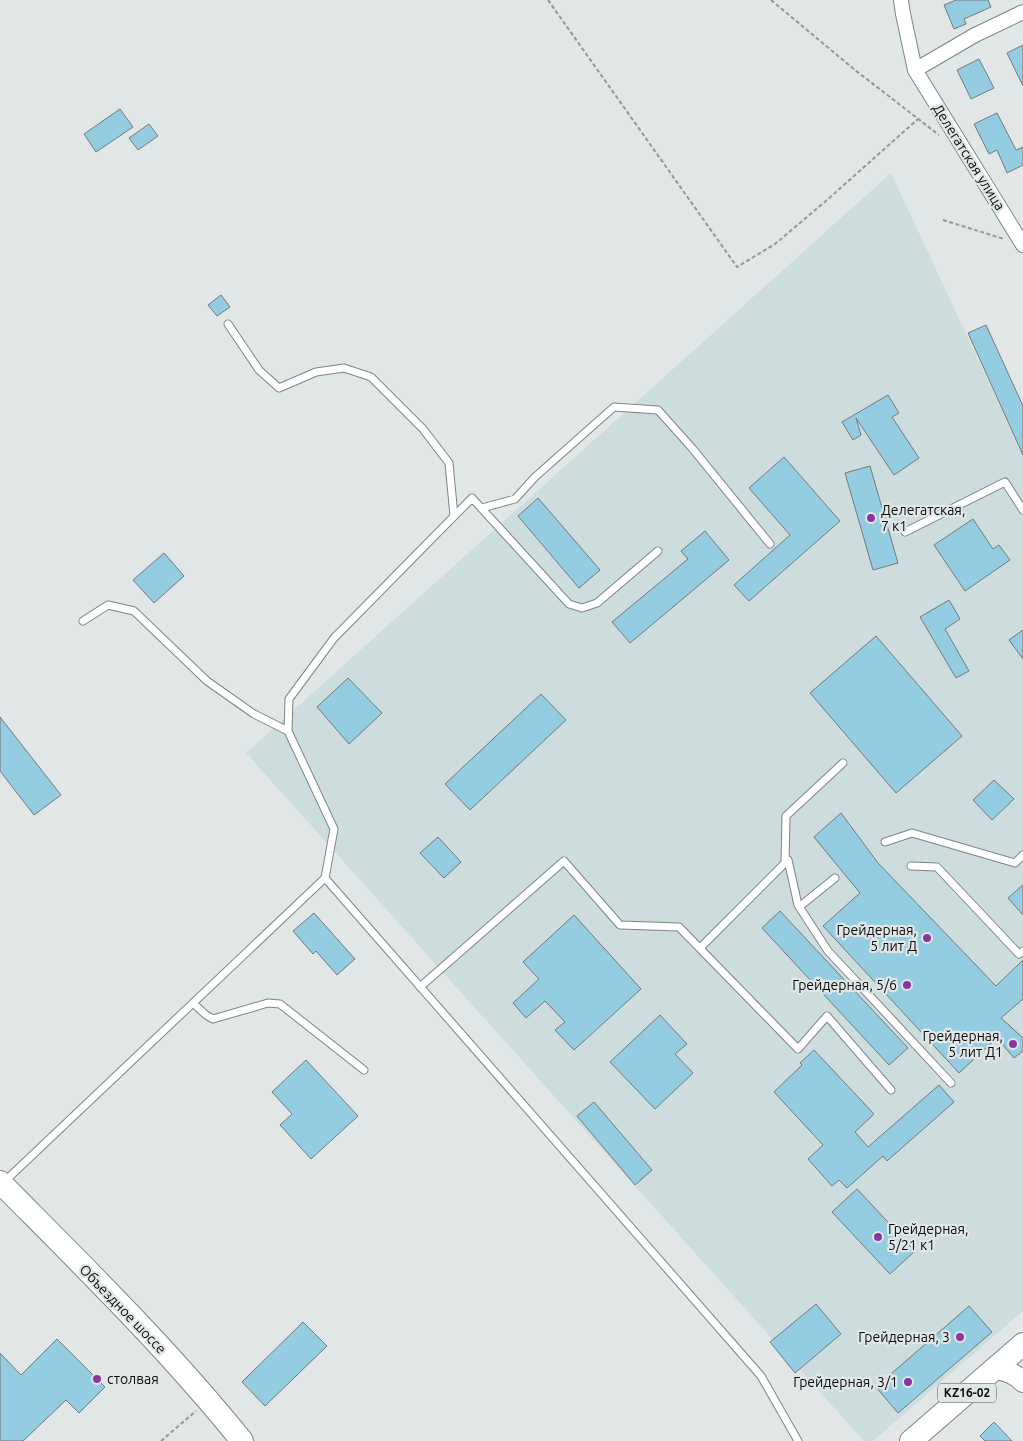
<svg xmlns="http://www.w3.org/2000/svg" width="1023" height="1441" font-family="Ubuntu,sans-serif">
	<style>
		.built { fill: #cddcdd }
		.building { fill: #94cce1; stroke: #75797b }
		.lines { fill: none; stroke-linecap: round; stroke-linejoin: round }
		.lane-casing { stroke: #7e8484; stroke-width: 9 }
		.street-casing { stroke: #7e8484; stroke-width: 16 }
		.secondary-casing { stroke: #7e8484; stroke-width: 22 }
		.primary-casing { stroke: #7e8484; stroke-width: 24 }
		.path { stroke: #929797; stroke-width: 2; stroke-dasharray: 4 2.5; stroke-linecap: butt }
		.lane { stroke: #fff; stroke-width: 7 }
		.street { stroke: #fff; stroke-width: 14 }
		.secondary { stroke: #fff; stroke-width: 20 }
		.primary { stroke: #fff; stroke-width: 22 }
		.poi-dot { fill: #8935a3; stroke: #e1e7e7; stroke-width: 2 }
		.labels { text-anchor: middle; stroke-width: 4.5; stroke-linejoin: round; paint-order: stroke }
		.shield { fill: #e1e7e7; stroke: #4a4e4e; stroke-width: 1 }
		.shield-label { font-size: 12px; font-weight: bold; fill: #0a0c0c }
		.street-label { font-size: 14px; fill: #0a0c0c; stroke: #e1e7e7 }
		.poi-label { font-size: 14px; fill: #0a0c0c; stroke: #e1e7e7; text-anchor: end }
	</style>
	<rect width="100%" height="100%" fill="#e1e7e7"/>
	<!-- built -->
	<path class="built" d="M 891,173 L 1023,456 L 1023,1311 L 873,1441 L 864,1441 L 246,753 Z"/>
	<!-- building -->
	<path class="building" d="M 956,0 L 988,0 L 991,7 L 964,19 L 966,24 L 954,29 L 944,5 Z
		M 1023,45 L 1023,86 L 1007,53 Z
		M 979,59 L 994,88 L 971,99 L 957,70 Z
		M 120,109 L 133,127 L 96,152 L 84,134 Z
		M 997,113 L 1016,150 L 1023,147 L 1023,165 L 1007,173 L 997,150 L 989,154 L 974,124 Z
		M 149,124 L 158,136 L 138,150 L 129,138 Z
		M 221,295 L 230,307 L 217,316 L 208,305 Z
		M 986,325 L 1023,406 L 1023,455 L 968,333 Z
		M 888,395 L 899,413 L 892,417 L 919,458 L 894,475 L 856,418 L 861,435 L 853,440 L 842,422 Z
		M 784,457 L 840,521 L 749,601 L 734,585 L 790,535 L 749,488 Z
		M 870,466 L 898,563 L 873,570 L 845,473 Z
		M 538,498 L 600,570 L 579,588 L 518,516 Z
		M 973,519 L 993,549 L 999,545 L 1010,560 L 965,591 L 934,545 Z
		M 705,531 L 729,560 L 630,643 L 612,622 L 688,559 L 681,551 Z
		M 164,553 L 184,576 L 154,603 L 133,580 Z
		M 949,600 L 960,619 L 945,629 L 969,671 L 956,678 L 920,617 Z
		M 1023,630 L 1023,659 L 1009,640 Z
		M 876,636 L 962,736 L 896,793 L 810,693 Z
		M 348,678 L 382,713 L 349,744 L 317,707 Z
		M 541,694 L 566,720 L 470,810 L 445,784 Z
		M 0,717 L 61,795 L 34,815 L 0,771 Z
		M 994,780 L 1014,799 L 992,820 L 973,800 Z
		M 841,813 L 878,863 L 996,986 L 1023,960 L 1023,999 L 1001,1018 L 1023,1038 L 1023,1051 L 1014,1058 L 997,1038 L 959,1073 L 823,926 L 860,893 L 814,837 Z
		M 438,837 L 461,862 L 444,878 L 420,853 Z
		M 1023,885 L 1023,915 L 1008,898 Z
		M 780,911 L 908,1048 L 889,1065 L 762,928 Z
		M 314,913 L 355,959 L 337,975 L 316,951 L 313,954 L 293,931 Z
		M 574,915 L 641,989 L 574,1050 L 555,1030 L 565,1022 L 545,1001 L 526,1018 L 513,1003 L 539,979 L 523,962 Z
		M 660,1015 L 687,1044 L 675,1054 L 693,1073 L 655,1109 L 610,1062 Z
		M 814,1050 L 874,1114 L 855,1132 L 868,1147 L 939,1085 L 954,1102 L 887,1161 L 883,1156 L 847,1188 L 839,1180 L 832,1186 L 808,1159 L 823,1145 L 774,1092 L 802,1065 L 800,1063 Z
		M 306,1060 L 358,1116 L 311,1159 L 280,1125 L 292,1114 L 272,1092 Z
		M 594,1102 L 652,1170 L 635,1185 L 577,1116 Z
		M 857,1189 L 915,1251 L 890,1274 L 832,1212 Z
		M 816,1304 L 841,1334 L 795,1373 L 770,1342 Z
		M 969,1306 L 992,1332 L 898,1413 L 876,1387 Z
		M 303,1322 L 327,1346 L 265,1406 L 242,1382 Z
		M 57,1339 L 105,1387 L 79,1413 L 66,1400 L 23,1441 L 0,1441 L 0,1353 L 21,1375 Z
		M 994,1422 L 1012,1441 L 985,1441 L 980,1436 Z"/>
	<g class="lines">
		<defs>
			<path id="lane" d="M 228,324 L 259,370 L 279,388 L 316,372 L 344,368 L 371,377 L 423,429 L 449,463 L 454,516
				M 482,508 L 515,499 L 535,477 L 614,407 L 658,410 L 692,448 L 770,544
				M 905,532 L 1005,482 L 1023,510
				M 83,621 L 108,605 L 134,611 L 207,681 L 254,714 L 288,731
				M 885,842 L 912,833 L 1015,863 L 1023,855
				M 785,863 L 786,816 L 843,763
				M 911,866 L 937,867 L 1019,954 L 1023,951
				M 325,878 L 761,1376 L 798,1441
				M 799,907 L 835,878
				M 700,948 L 788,860 L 798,905 L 828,951 L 951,1083
				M 420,987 L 564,861 L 620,925 L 679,927 L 798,1049 L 827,1016 L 891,1090
				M 193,1003 L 206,1015 L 213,1019 L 268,1003 L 280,1004 L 364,1070
				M 4,1182 L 325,878 L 334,829 L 288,731 L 289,699 L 334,638 L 472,498 L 569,604 L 582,608 L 597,603 L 658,551"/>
			<path id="street" d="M 901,0 L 903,14 L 915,70 L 1023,245
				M 915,70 L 975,35 L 1023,12"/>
			<path id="secondary" d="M 994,1369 C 1006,1370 1015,1373 1023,1382"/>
			<path id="primary" d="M 0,1182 C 83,1266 168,1349 242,1441
				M 911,1441 L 1023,1344"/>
		</defs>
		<!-- lane casing -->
		<use href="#lane" class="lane-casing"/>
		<!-- street casing -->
		<use href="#street" class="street-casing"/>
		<!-- secondary casing -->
		<use href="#secondary" class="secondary-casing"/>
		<!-- primary casing -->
		<use href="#primary" class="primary-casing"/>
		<!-- path -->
		<path class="path" d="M 548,0 L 737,267 L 775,244 L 827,200 L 918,119
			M 771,0 L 855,70 L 939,135
			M 943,220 L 1004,239
			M 161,1441 L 196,1411"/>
		<!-- lane -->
		<use href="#lane" class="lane"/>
		<!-- street -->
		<use href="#street" class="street"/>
		<!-- secondary -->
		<use href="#secondary" class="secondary"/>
		<!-- primary -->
		<use href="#primary" class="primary"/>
	</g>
	<!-- markers -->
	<g class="poi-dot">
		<circle cx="871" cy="518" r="5"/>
		<circle cx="927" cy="938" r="5"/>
		<circle cx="907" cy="985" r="5"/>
		<circle cx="1013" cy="1044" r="5"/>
		<circle cx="878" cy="1237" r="5"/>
		<circle cx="960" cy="1337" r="5"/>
		<circle cx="97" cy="1379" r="5"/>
		<circle cx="908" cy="1382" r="5"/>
	</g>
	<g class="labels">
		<!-- shield labels -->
		<rect class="shield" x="938" y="1383.5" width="58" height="19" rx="4"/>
		<g class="shield-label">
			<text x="967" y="1397">KZ16-02</text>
		</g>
		<!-- street labels -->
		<g class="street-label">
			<text transform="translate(969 157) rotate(58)" y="5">Делегатская улица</text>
			<text transform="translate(123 1309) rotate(46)" y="5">Объездное шоссе</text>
		</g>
		<!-- poi labels -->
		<g class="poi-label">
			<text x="881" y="515" text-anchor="start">Делегатская,<tspan x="881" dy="16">7 к1</tspan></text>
			<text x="917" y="935">Грейдерная,<tspan x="917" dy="16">5 лит Д</tspan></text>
			<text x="897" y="990">Грейдерная, 5/6</text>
			<text x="1003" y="1041">Грейдерная,<tspan x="1003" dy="16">5 лит Д1</tspan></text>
			<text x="888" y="1234" text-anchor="start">Грейдерная,<tspan x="888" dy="16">5/21 к1</tspan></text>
			<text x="950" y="1342">Грейдерная, 3</text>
			<text x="107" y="1384" text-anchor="start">столвая</text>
			<text x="898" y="1387">Грейдерная, 3/1</text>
		</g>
	</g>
</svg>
